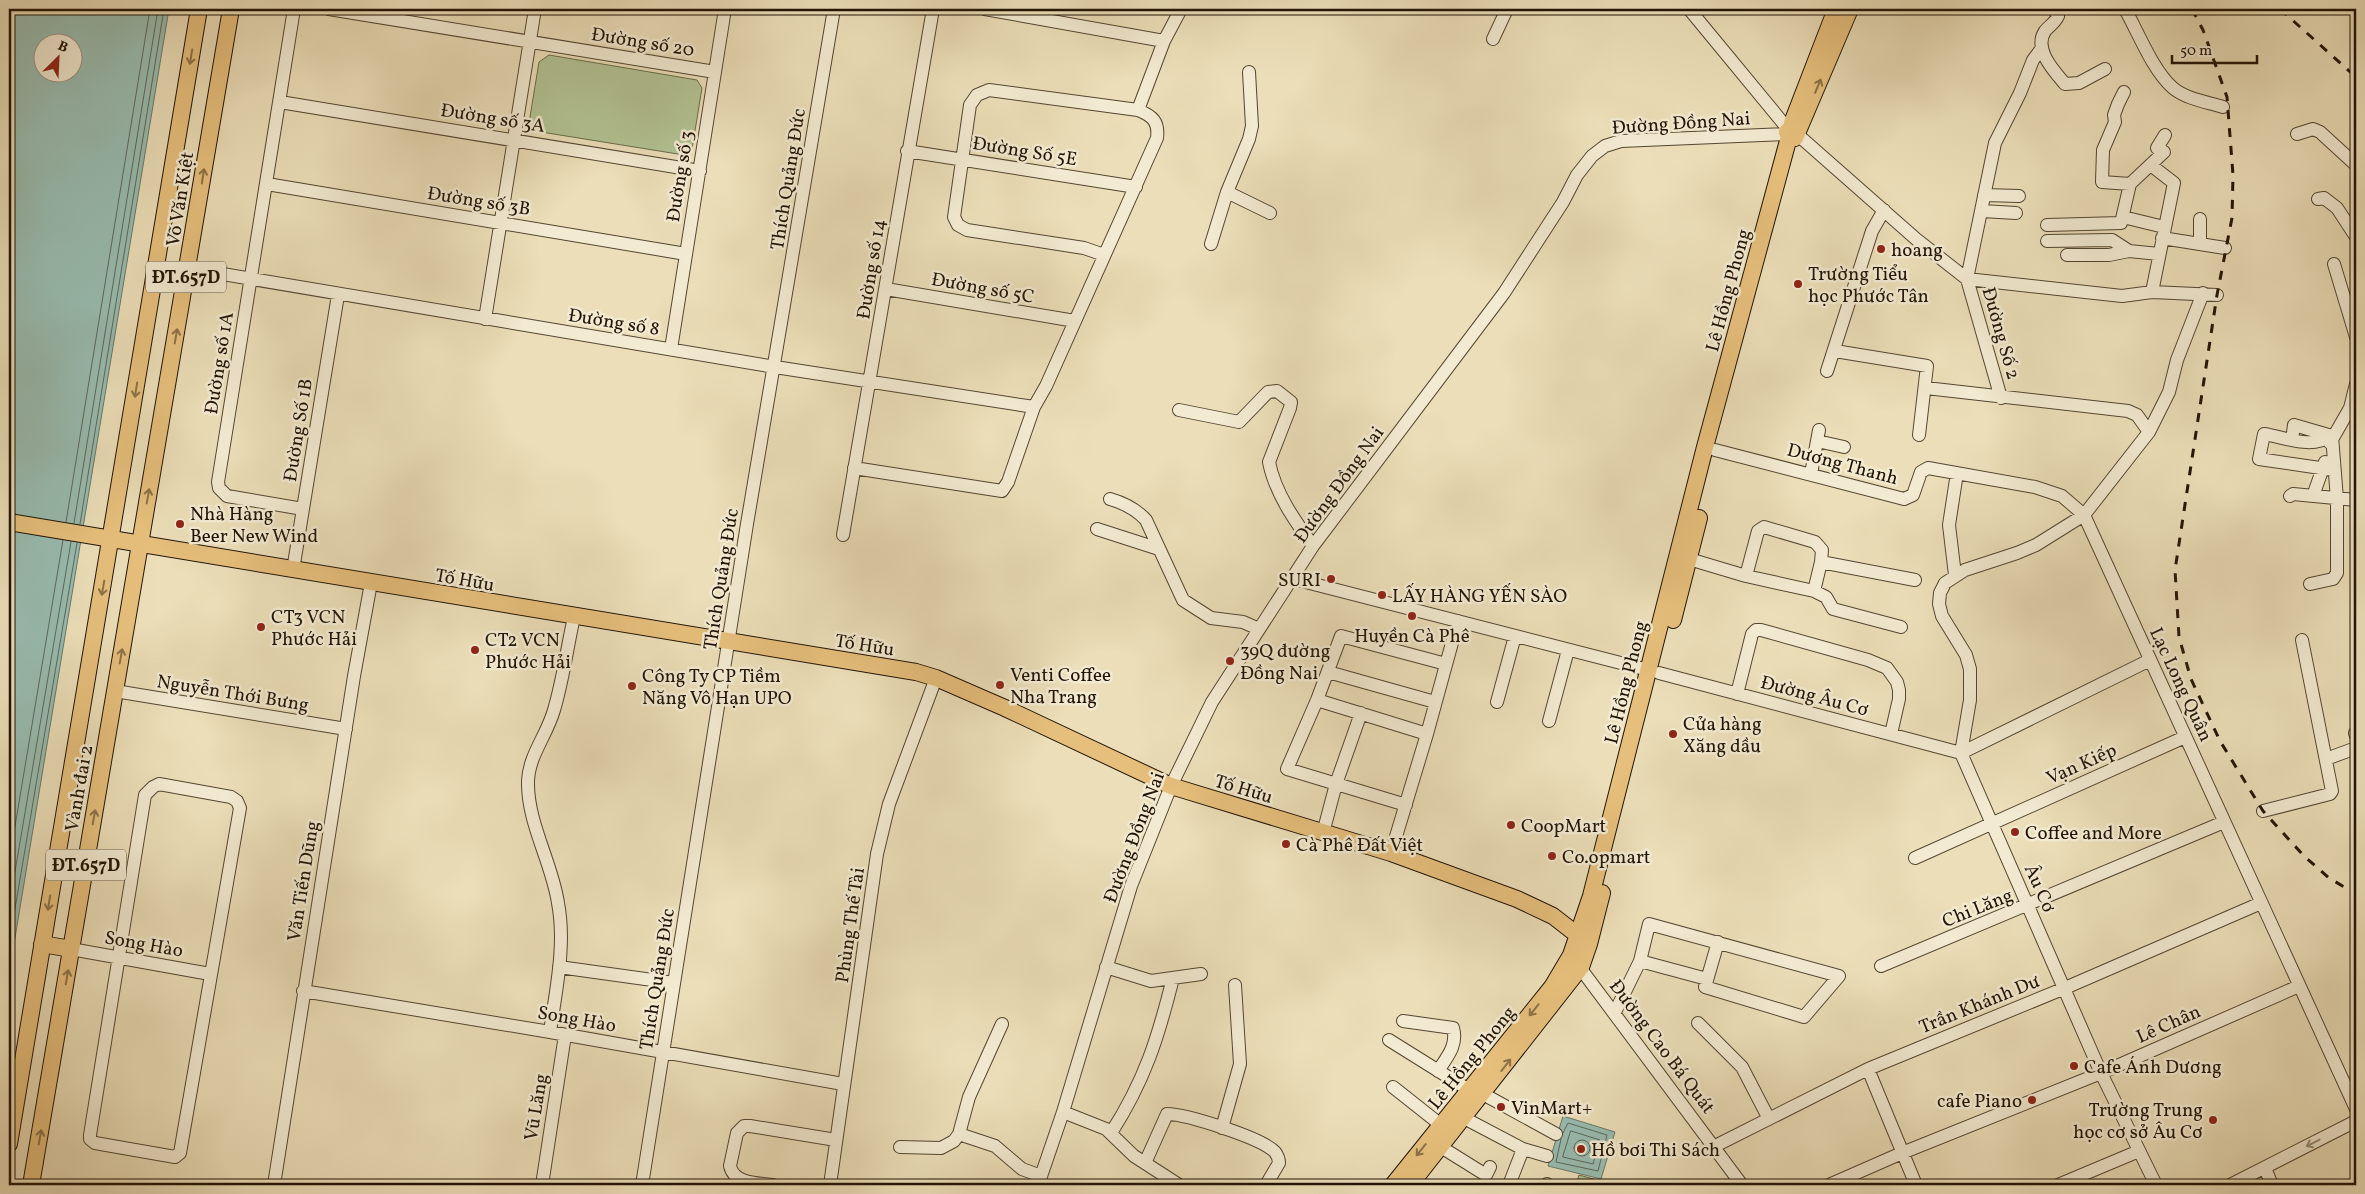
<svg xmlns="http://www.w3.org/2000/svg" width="2365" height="1194" font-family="Vollkorn,serif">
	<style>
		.green { fill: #b2c293; stroke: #6a6b4c }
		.water { fill: #98bcb0; stroke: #68796c; fill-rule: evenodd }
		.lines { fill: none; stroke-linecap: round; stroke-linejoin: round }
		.shore { stroke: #5c685b; stroke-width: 1 }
		.minor-casing { stroke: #544632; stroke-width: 14 }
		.major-casing { stroke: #211406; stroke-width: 18 }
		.minor { stroke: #f2ead1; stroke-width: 12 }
		.major { stroke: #e6bf7c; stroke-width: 16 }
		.rail { stroke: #211406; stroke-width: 3; stroke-dasharray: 9 9; stroke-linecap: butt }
		.oneway { stroke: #8d7247 }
		.oneway2 { stroke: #948a76 }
		.poi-dot { fill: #8f2418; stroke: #f2ead1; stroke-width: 2 }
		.labels { text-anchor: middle; stroke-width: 5; stroke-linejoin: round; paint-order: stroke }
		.shield { fill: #f2ead1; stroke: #605443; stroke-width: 1 }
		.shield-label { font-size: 18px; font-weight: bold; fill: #211406 }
		.street-label { font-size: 19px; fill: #211406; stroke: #f2ead1 }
		.poi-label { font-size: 19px; fill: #211406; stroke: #f2ead1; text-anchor: start }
	</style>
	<rect width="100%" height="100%" fill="#ebdeb8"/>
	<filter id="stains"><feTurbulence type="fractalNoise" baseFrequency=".004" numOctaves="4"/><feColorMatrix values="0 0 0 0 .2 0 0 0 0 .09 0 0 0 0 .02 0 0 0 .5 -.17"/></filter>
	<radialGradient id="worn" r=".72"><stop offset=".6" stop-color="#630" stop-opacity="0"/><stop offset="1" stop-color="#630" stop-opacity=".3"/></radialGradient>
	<!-- green -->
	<path class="green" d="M 549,55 L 697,80 L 702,88 L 692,149 L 684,155 L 535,131 L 529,123 L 539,62 Z
		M 1579,1175 L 1615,1185 L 1576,1185 Z"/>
	<!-- water -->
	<path class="water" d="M 9,9 L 169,9 L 9,974 ZM 42,42 L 72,42 L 72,72 L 42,72 Z
		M 1563,1116 L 1615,1132 L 1601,1179 L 1548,1166 Z"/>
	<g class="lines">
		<!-- shore -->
		<path class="shore" d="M 66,522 L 150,9
			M 74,523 L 158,9
			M 80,524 L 164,9
			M 9,862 L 63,540
			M 9,907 L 71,542
			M 9,944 L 77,543
			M 1571,1131 L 1600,1140 L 1593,1164 L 1563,1157 Z
			M 1561,1139 L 1556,1162 L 1598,1171 L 1607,1135 L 1568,1123 L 1563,1133
			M1574 1148a8 8 0 1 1 16 0a8 8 0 1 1-16 0Z"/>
		<defs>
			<path id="minor" d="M 294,9 L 218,482 L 219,488 L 227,496 L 303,509
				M 329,9 L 715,72
				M 985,9 L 1164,41
				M 1689,9 L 1788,129
				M 2054,9 L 2058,16 C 2055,23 2049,26 2045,31 C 2033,49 2054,71 2065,84 L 2079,83 L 2105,69
				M 2125,9 C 2138,32 2153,71 2173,88 C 2186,99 2207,102 2223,107
				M 1493,39 L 1507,9
				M 2124,92 L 2118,104 L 2114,115 L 2115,122 L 2103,150 L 2102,182 L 2130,184 L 2164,152 L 2157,148 L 2165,135
				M 280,102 L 700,171
				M 1138,110 L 1164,41 L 1181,9
				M 2297,134 L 2313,129 L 2320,132 L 2356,165
				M 1798,135 L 1916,239 L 1967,279 L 2122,296 L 2152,292 L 2217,295
				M 907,151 L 1136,187
				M 267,184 L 686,254
				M 1227,192 L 1270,213
				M 1984,195 L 2019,196
				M 2318,199 L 2324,198 L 2337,208 L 2356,237
				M 1982,211 L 2016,213
				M 2123,217 L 2164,227
				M 2047,225 L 2121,223 L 2130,184
				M 2162,238 L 2225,248
				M 2047,241 L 2112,240 L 2129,251 L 2159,254
				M 1211,244 L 1227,192 L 1249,139 L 1252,126 L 1249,72
				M 2200,244 L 2200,219
				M 2067,255 L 2109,255 L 2129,251
				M 2334,264 L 2356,337
				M 187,268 L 775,367 L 1034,407
				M 886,289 L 1075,321
				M 2152,292 L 2174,183 L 2152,166
				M 485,319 L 535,9
				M 671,349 L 725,9
				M 1835,351 L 1927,366 L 1919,435
				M 1827,371 L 1872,231 L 1884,210
				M 1926,388 L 2128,411 L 2137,415 L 2149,432
				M 2001,398 L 1967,279 L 1995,143 L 2020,93 L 2033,60 L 2042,48
				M 1179,410 L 1239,422 L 1268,392 L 1277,391 L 1291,402 L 1290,408 L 1269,462 C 1275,493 1295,521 1313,546
				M 2332,436 C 2310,449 2288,438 2264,434 L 2259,459 L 2334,470
				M 2292,440 L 2294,425 L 2332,436
				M 1817,441 L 1844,447
				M 2330,443 L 2350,408 L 2356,384
				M 1715,450 L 1904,499 L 1913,495 L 1921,472 L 1928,468 L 2035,487 L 2062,496 L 2084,515 L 2356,1109
				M 854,468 L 1002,491 L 1008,482 L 1034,407 L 1046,386 L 1157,138 C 1159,122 1153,116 1138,110 L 989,90 L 977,95 L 970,105 L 954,217 L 958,225 L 967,230 L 1084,248 L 1104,255
				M 1811,474 L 1819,430
				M 2290,496 L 2293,494 L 2356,500
				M 2313,496 L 2325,462
				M 1110,499 C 1124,503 1136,509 1146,520 L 1183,600 L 1211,618 L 1243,622 L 1259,629
				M 1097,529 L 1159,549
				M 843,535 L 933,9
				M 1689,559 L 1746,576 L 1814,591 L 1826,597 L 1833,609 L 1901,627
				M 293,570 L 338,295
				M 1955,575 L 1949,525 L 1957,473
				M 1746,576 L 1758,531 L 1764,527 L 1815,542 L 1822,550 L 1821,562 L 1915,580
				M 1294,579 L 1648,670
				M 2310,584 L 2333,579 L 2337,573 L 2337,499 L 2332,436
				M 1814,591 L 1821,562
				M 1328,672 L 1435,702
				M 1659,673 L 1961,753 L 2150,660
				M 115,691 L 346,729
				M 1737,694 L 1752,634 L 1756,630 L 1761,630 L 1868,660 L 1887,668 L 1897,682 L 1899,690 L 1899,699 L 1891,734
				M 1317,700 L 1427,734
				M 1497,702 L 1515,636
				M 1549,721 L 1568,650
				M 2355,733 L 2356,736
				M 2326,759 L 2356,748
				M 159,784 L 231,797 L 237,801 L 240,808 L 180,1153 L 175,1157 L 95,1143 L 90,1139 L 90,1135 L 145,795 L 153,787 Z
				M 1406,805 L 1287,769 L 1317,700 L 1341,636 L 1446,664
				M 2263,811 L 2330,794 L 2332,791 L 2302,640
				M 1323,833 L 1336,784 L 1361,713
				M 1391,853 L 1427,734 L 1458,621
				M 1915,858 L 2185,737
				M 71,949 L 210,974
				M 1575,961 L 1742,1185
				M 1640,961 L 1707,979
				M 1881,966 L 2224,822
				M 559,967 L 674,983
				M 1106,967 L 1151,981 L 1201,974
				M 303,991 L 550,1032 L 843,1084
				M 1615,1012 L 1640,961 L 1649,924 L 1839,976 L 1804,1017 L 1705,987 L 1718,942
				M 1403,1021 L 1453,1028 C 1458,1045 1447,1057 1438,1071
				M 1698,1023 L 1742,1067 L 1769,1119
				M 550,1032 C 556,989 566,945 558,903 C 552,862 527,823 528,781 C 529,755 547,735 554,710 C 563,680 567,648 574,617
				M 1389,1040 L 1469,1090
				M 1868,1069 L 1916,1185
				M 1393,1087 L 1441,1125
				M 1483,1094 L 1556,1134
				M 1063,1112 L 1106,1129 L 1134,1156 L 1179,1185
				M 1464,1118 L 1523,1149 L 1547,1156
				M 1222,1128 L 1240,1064 L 1235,985
				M 1111,1133 C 1145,1080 1158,1038 1173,978
				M 959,1134 L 995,1146 L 1022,1169 L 1041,1176
				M 1715,1146 L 1868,1069 L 2065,988 L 2261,903
				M 900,1147 L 941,1148 L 954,1141 L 959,1134 L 969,1097 L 1002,1024
				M 1441,1147 L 1486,1175 L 1490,1167
				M 1145,1163 L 1167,1114 C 1186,1114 1262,1138 1275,1152 C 1278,1156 1279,1158 1279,1163 L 1266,1185
				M 2265,1168 L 2272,1185
				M 274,1185 L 354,676 L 371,583
				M 542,1185 L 565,1035
				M 642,1185 L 747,524 L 834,9
				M 773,1185 C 757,1183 734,1184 730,1166 L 737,1133 L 744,1126 L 750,1126 L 836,1140
				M 830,1185 L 877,854 L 889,804 L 936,678
				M 1038,1185 L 1063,1112 L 1131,886 L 1171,786 L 1212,702 L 1313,546 L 1504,293 L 1563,202 L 1577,175 L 1592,156 L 1605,146 L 1621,141 L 1787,134
				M 1509,1185 L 1523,1149
				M 1547,1185 L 1547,1184
				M 1829,1185 L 1902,1153 L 2101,1073 L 2299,986
				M 2058,1185 L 2139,1151
				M 2156,1185 L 2101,1073 L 1961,753 L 1970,700 L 1970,669 L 1966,655 L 1942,616 L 1939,604 L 1940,593 L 1945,583 L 1965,570 L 2017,553 L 2036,545 L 2084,515 L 2149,432 L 2169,392 L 2177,360 L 2203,293
				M 2230,1185 L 2356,1121"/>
			<path id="major" d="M 1792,123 L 1836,9
				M 1795,138 L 1850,9
				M 9,522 L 916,672 L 936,678 L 1005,708 L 1171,786 L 1391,853 L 1517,899 L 1553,916 L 1589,944
				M 1673,620 L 1699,518
				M 42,944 L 71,949
				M 9,1144 L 199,9
				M 31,1185 L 231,9
				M 1393,1185 L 1552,987 L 1571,955 L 1591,896 L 1705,447 L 1789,137 L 1787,132 L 1792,127 L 1798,131
				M 1410,1185 L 1581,967 L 1589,944 L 1602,893"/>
		</defs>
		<!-- minor casing -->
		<use href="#minor" class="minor-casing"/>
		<!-- major casing -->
		<use href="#major" class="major-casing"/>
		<!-- minor -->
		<use href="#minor" class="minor"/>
		<!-- major -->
		<use href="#major" class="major"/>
		<!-- rail -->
		<path class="rail" d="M 2192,9 L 2203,30 L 2227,97 L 2233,175 L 2232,218 L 2217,295 L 2175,570 L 2179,637 L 2191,679 L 2220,741 L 2263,811 L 2304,856 L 2329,878 L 2356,894
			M 2280,9 L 2356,77"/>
	</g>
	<!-- one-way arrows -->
	<defs><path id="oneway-shaft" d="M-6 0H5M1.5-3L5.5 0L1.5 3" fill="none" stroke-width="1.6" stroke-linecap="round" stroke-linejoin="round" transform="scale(1.25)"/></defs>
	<g class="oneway">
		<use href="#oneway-shaft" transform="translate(191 57) rotate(99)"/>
		<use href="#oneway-shaft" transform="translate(1818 86) rotate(-67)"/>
		<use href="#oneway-shaft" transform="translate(203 176) rotate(-81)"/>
		<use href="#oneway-shaft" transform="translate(176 336) rotate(-80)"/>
		<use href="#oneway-shaft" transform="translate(136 390) rotate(99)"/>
		<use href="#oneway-shaft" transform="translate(148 496) rotate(-80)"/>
		<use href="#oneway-shaft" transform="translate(103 588) rotate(100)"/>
		<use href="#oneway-shaft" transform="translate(121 656) rotate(-80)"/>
		<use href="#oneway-shaft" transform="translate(94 817) rotate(-80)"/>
		<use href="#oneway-shaft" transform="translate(49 903) rotate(99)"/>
		<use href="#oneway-shaft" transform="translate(67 977) rotate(-80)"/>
		<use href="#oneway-shaft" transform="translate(1534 1010) rotate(129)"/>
		<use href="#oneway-shaft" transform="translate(1506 1065) rotate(-52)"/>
		<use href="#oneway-shaft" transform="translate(40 1137) rotate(-80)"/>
		<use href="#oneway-shaft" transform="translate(1421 1150) rotate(129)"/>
	</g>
	<use class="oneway2" href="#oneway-shaft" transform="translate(2313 1143) rotate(153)"/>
	<!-- markers -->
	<g class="poi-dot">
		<circle cx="1881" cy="249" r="5"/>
		<circle cx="1798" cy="284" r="5"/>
		<circle cx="180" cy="524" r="5"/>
		<circle cx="1331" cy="579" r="5"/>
		<circle cx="1382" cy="595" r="5"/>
		<circle cx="1412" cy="616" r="5"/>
		<circle cx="261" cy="627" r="5"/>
		<circle cx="475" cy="650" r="5"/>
		<circle cx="1230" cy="661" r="5"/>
		<circle cx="1000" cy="685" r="5"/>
		<circle cx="632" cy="686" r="5"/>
		<circle cx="1673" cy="734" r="5"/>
		<circle cx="1511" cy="825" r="5"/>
		<circle cx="2015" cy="832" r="5"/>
		<circle cx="1286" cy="844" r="5"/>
		<circle cx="1552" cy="856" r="5"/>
		<circle cx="2074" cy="1066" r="5"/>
		<circle cx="2032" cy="1100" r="5"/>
		<circle cx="1501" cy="1107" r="5"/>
		<circle cx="2213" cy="1120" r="5"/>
		<circle cx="1581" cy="1149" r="5"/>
	</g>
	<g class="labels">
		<!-- shield labels -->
		<g class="shield">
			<rect x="146" y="261.5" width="80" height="31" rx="4"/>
			<rect x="46" y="849.5" width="80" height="31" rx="4"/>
		</g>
		<g class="shield-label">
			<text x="186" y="283">ĐT.657D</text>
			<text x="86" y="871">ĐT.657D</text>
		</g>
		<!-- street labels -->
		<g class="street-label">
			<text transform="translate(643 41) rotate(9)" y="7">Đường số 20</text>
			<text transform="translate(493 117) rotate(9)" y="7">Đường số 3A</text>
			<text transform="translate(1681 122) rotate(-4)" y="7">Đường Đồng Nai</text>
			<text transform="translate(1025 150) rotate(9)" y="7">Đường Số 5E</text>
			<text transform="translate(679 176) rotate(-81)" y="7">Đường số 3</text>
			<text transform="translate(787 179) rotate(-81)" y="7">Thích Quảng Đức</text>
			<text transform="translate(179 199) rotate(-81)" y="7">Võ Văn Kiệt</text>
			<text transform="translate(479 200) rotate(9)" y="7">Đường số 3B</text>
			<text transform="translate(870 269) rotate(-81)" y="7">Đường số 14</text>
			<text transform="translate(983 287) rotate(10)" y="7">Đường số 5C</text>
			<text transform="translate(1727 290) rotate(-75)" y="7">Lê Hồng Phong</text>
			<text transform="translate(614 321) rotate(9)" y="7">Đường số 8</text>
			<text transform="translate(2002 333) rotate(74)" y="7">Đường Số 2</text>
			<text transform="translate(218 363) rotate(-81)" y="7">Đường số 1A</text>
			<text transform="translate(297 430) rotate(-81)" y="7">Đường Số 1B</text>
			<text transform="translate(1843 463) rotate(15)" y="7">Dương Thanh</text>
			<text transform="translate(1338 484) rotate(-54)" y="7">Đường Đồng Nai</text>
			<text transform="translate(465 579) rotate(10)" y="7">Tố Hữu</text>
			<text transform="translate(720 579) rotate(-81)" y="7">Thích Quảng Đức</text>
			<text transform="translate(865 644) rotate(9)" y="7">Tố Hữu</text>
			<text transform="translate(1625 682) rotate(-76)" y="7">Lê Hồng Phong</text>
			<text transform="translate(2182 684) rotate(65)" y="7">Lạc Long Quân</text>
			<text transform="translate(233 692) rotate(9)" y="7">Nguyễn Thới Bưng</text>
			<text transform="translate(1815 695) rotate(15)" y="7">Đường Âu Cơ</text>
			<text transform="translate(2081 763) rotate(-24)" y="7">Vạn Kiếp</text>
			<text transform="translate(78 788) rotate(-80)" y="7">Vành đai 2</text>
			<text transform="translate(1244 788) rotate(17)" y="7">Tố Hữu</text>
			<text transform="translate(1133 837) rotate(-69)" y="7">Đường Đồng Nai</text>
			<text transform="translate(302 881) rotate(-81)" y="7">Văn Tiến Dũng</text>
			<text transform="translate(2041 888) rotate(66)" y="7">Âu Cơ</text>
			<text transform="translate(1977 907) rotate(-22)" y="7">Chi Lăng</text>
			<text transform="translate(849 925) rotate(-82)" y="7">Phùng Thế Tài</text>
			<text transform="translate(144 943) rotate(10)" y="7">Song Hào</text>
			<text transform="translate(656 979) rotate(-81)" y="7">Thích Quảng Đức</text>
			<text transform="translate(1979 1003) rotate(-22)" y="7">Trần Khánh Dư</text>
			<text transform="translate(577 1018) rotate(10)" y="7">Song Hào</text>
			<text transform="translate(2168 1023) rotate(-24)" y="7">Lê Chân</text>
			<text transform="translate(1663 1046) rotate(53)" y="7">Đường Cao Bá Quát</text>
			<text transform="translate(1471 1057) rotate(-51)" y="7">Lê Hồng Phong</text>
			<text transform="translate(535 1107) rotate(-81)" y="7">Vũ Lăng</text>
		</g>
		<!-- poi labels -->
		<g class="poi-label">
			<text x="1891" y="256">hoang</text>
			<text x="1808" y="280">Trường Tiểu<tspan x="1808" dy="22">học Phước Tân</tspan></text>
			<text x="190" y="520">Nhà Hàng<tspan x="190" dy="22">Beer New Wind</tspan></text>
			<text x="1321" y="586" text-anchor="end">SURI</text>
			<text x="1392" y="602">LẤY HÀNG YẾN SÀO</text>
			<text x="271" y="623">CT3 VCN<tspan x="271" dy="22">Phước Hải</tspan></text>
			<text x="1412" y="642" text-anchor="middle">Huyền Cà Phê</text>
			<text x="485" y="646">CT2 VCN<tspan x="485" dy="22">Phước Hải</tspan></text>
			<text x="1240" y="657">39Q đường<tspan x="1240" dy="22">Đồng Nai</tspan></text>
			<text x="1010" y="681">Venti Coffee<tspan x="1010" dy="22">Nha Trang</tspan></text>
			<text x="642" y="682">Công Ty CP Tiềm<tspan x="642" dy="22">Năng Vô Hạn UPO</tspan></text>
			<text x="1683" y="730">Cửa hàng<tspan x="1683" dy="22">Xăng dầu</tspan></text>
			<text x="1521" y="832">CoopMart</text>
			<text x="2025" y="839">Coffee and More</text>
			<text x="1296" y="851">Cà Phê Đất Việt</text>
			<text x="1562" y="863">Co.opmart</text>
			<text x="2084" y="1073">Cafe Ánh Dương</text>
			<text x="2022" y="1107" text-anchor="end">cafe Piano</text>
			<text x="1511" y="1114">VinMart+</text>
			<text x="2203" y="1116" text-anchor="end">Trường Trung<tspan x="2203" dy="22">học cơ sở Âu Cơ</tspan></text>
			<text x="1591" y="1156">Hồ bơi Thi Sách</text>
		</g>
	</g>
	<!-- margin -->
	<rect width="2365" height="1194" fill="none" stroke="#ebdeb8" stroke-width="30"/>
	<rect x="10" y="10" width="2345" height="1174" fill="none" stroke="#211406" stroke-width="2.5"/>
	<rect x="15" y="15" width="2335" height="1164" fill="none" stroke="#211406"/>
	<!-- north arrow -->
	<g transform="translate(58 58) rotate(24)"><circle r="24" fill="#f2ead1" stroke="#9e9480"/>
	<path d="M0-4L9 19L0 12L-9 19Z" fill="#8f2418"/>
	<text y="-8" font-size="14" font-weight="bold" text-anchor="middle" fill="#211406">B</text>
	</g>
	<!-- scale -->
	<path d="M2172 55v8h85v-8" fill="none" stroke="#211406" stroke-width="2.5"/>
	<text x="2180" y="55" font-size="15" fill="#211406" stroke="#f2ead1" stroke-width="4" paint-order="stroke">50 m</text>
	<rect width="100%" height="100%" filter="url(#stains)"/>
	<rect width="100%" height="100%" fill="url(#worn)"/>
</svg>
